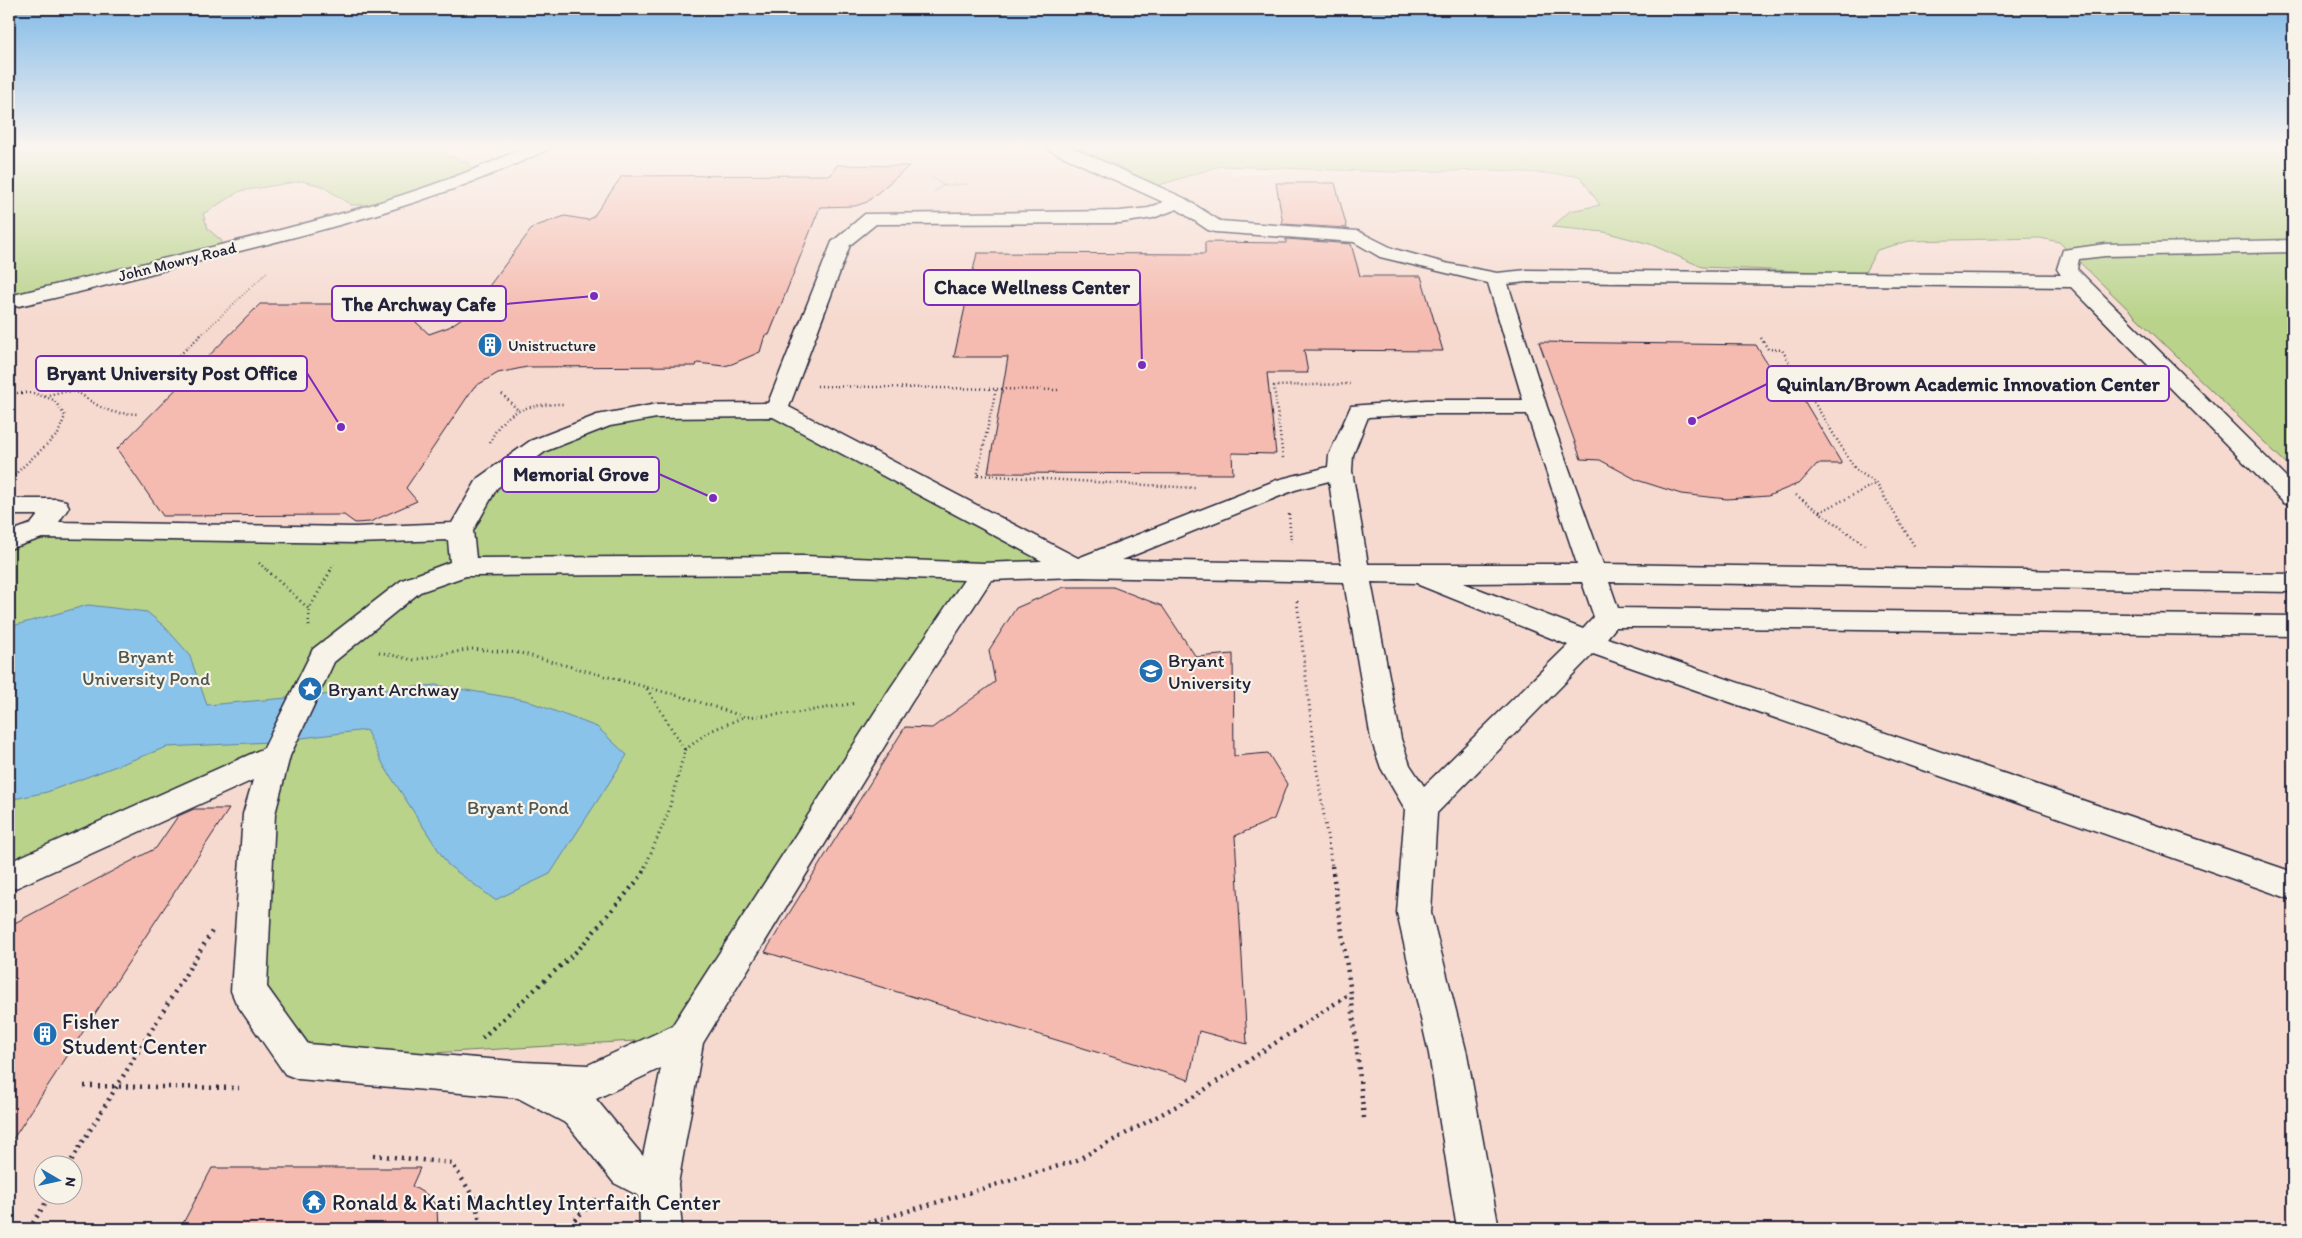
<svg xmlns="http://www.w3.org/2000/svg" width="2302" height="1238" font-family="Itim,sans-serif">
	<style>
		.built { fill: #f6dad0; fill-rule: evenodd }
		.green { fill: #b9d38b; stroke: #6e7a63 }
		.water { fill: #8ac3e9; stroke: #6083a3 }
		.building { fill: #f5bbb0; stroke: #22223b }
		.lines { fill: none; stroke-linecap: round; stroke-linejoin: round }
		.minor-casing { stroke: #22223b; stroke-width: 3 }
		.path-far3 { stroke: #22223b; stroke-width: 2; stroke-dasharray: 0.5 2.5; stroke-linecap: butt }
		.path-far2 { stroke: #22223b; stroke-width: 2.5; stroke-dasharray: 1 3; stroke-linecap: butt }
		.path-far1 { stroke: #22223b; stroke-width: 3; stroke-dasharray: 1 4; stroke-linecap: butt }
		.path { stroke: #22223b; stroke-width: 4.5; stroke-dasharray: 2 5; stroke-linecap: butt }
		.minor { fill: #f7f3e8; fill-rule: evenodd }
		.labels { text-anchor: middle; stroke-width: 4.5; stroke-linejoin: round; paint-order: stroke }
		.far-street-label { font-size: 16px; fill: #22223b; stroke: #f7f3e8 }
		.far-poi-label { font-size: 16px; fill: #22223b; stroke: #f7f3e8; text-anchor: start }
		.park-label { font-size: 19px; fill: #4f5753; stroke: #f7f3e8 }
		.poi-label { font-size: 19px; fill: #22223b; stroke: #f7f3e8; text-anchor: start }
		.near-poi-label { font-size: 22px; fill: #22223b; stroke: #f7f3e8; text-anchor: start }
		.leader { fill: none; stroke: #7b2cbf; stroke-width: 2 }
		.callout-dot { fill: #7b2cbf; stroke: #f7f3e8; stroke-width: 2 }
		.callout { fill: #f7f3e8; stroke: #7b2cbf; stroke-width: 2 }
		.callout-label { font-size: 20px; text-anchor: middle; font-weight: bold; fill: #22223b }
	</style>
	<rect width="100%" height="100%" fill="#f7e8dd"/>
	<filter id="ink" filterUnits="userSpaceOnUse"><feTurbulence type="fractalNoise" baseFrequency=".02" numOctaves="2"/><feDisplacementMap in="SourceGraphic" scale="10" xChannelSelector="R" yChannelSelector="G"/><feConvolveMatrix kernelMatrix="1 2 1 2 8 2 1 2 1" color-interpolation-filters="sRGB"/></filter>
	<g filter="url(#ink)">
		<!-- built -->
		<path class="built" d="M 9,146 L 1209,146 L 1234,176 L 1493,146 L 2293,146 L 2293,1229 L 9,1229 ZM 42,1166 L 72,1166 L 72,1196 L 42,1196 Z"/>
		<!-- green -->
		<path class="green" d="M 9,146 L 442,146 L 445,154 L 470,164 L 471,175 L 378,205 L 351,205 L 322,186 L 302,181 L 240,191 L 203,214 L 208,229 L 222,241 L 216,252 L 9,301 Z
			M 1063,146 L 2293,146 L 2293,470 L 2059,242 L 2040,238 L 1909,241 L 1877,250 L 1864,274 L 1702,267 L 1650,244 L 1604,232 L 1552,227 L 1570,211 L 1600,205 L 1580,176 L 1495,170 L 1396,172 L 1220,166 L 1150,188 Z
			M 777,410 L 1077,568 L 983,572 L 685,1038 L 298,1061 L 249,991 L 275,756 L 9,877 L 9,541 L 40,530 L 460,531 L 464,565 L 487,483 L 538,446 L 605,420 Z"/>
		<!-- water -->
		<path class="water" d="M 88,605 L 147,612 L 164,626 L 189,654 L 207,705 L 436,685 L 525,700 L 597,727 L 627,755 L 550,874 L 495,900 L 448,865 L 384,766 L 366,730 L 270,742 L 167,747 L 47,792 L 9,800 L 9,627 Z"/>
		<!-- building -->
		<path class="building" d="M 837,165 L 909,166 L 867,202 L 855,206 L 820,207 L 769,335 L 765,335 L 760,352 L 732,364 L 724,366 L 697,363 L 696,366 L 527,367 L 498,373 L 474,387 L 406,488 L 417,501 L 370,522 L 355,523 L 344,515 L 163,516 L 117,449 L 260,304 L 396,304 L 429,334 L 449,327 L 469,313 L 533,227 L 565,216 L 588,220 L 593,217 L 622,176 L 831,175 Z
			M 1276,183 L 1335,183 L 1347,228 L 1283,224 Z
			M 1286,239 L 1351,244 L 1360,276 L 1421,276 L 1443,351 L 1304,350 L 1308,373 L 1267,373 L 1276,454 L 1232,453 L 1233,474 L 988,473 L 1008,357 L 954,357 L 977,253 L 1205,254 L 1205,242 L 1286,243 Z
			M 1539,342 L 1756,345 L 1778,382 L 1793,382 L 1842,464 L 1817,464 L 1800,483 L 1768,496 L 1727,499 L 1681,494 L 1637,480 L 1600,460 L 1581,459 Z
			M 1064,587 L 1113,587 L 1162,606 L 1196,657 L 1233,654 L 1234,756 L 1268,753 L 1287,784 L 1274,819 L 1235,836 L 1247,1044 L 1199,1031 L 1189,1080 L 765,952 L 905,727 L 932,728 L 995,682 L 989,650 L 1016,608 Z
			M 194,809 L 229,809 L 9,1145 L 9,926 L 156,848 L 178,816 Z
			M 212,1168 L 420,1168 L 412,1186 L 429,1196 L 437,1208 L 438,1229 L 180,1229 Z"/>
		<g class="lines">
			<defs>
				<path id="minor" d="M 527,146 L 549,146 L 547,150 C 440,201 326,230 212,258 C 144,275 77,294 9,308 L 9,296 C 85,278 161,259 237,241 C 336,216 435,190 527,146 Z
					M 1047,146 L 1069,146 L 1184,198 L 1220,221 L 1358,231 L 1394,249 L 1445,263 L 1497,273 L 1527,270 L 2061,275 L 2057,269 L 2063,250 L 2105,244 L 2293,240 L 2293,252 L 2105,256 L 2079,259 L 2077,269 L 2293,484 L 2293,506 L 2284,503 L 2071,287 L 1527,282 L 1508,284 L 1547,407 L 1603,564 L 2293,574 L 2293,592 L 1609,582 L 1618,608 L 2293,616 L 2293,636 L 1656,627 L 1616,627 L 1607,638 L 2293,872 L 2293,900 L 1593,654 L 1437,813 L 1431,913 L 1467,1054 L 1499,1229 L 1457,1229 L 1429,1054 L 1397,913 L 1405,809 L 1381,768 L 1371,739 L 1344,582 L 1077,577 L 991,580 L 911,703 L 703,1043 L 678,1184 L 682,1229 L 640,1229 L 639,1196 L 614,1183 L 567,1124 L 518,1098 L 298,1079 L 285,1074 L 236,1003 L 231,991 L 243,814 L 253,780 L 9,891 L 9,862 L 264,748 L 313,649 L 402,580 L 450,562 L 448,540 L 355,543 L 42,538 L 9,549 L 9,532 L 31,524 L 38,515 L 9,515 L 9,499 L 57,499 L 66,501 L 69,507 L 59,522 L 355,527 L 452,523 L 478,478 L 530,441 L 597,415 L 657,404 L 768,403 L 832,242 L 865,214 L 1120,211 L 1149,208 L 1163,202 L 1049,150 ZM 1177,209 L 1208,230 L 1215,232 L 1354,242 L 1380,257 L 1488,283 L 1523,400 L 1426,400 L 1351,406 L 1329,455 L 1328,467 L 1277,480 L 1078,558 L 789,407 L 850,245 L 876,224 L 1120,223 L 1153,218 ZM 1426,414 L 1527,414 L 1577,564 L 1368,564 L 1352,471 L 1353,455 L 1368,417 ZM 773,417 L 1042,561 L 983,563 L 804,556 L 476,558 L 473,531 L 497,488 L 546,451 L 610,426 L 657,418 ZM 1329,481 L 1341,564 L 1122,560 L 1295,490 ZM 804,574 L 964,580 L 891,687 L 672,1026 L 588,1065 L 524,1062 L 308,1044 L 267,987 L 275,814 L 290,756 L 334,662 L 420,592 L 466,576 ZM 1371,582 L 1417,583 L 1419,585 L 1568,645 L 1424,786 L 1410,765 L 1401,739 ZM 1582,582 L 1594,617 L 1583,629 L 1463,583 ZM 661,1068 L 643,1156 L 596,1099 Z"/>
			</defs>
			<!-- minor casing -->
			<use href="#minor" class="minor-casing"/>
			<!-- path-far3 -->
			<path class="path-far3" d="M 933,178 L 943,185
				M 935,191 L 943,185 L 969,184
				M 201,335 L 268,271"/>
			<!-- path-far2 -->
			<path class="path-far2" d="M 1761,338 L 1768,349 L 1782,350 L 1855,469 L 1876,483 L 1915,547
				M 168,366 L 202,334
				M 817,386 L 1059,390
				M 9,393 L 33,393 L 54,400 L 65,416 L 58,434 L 11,478
				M 502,394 L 518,410
				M 45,396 C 86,384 76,398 110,411 C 118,414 128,413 137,414
				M 490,443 C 503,408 531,404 565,404
				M 1283,458 L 1274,386 L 1350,384
				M 978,475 L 1195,488
				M 977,477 L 996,389
				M 1796,495 L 1866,546
				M 1820,512 L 1875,484
				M 1289,514 L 1291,542
				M 259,563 L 268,571
				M 330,571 L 334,564"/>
			<!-- path-far1 -->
			<path class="path-far1" d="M 267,570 L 309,609
				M 1297,601 L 1317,771 L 1332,867
				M 309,626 L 309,609 L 331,570
				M 379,652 L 413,660 L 472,649 L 520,653 L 690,699 L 745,717 L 796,713 L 856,703
				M 685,750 L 708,732 L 744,717
				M 645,867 L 668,813 L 685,750 L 646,687"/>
			<!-- path -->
			<path class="path" d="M 1332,866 L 1351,993 L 1364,1118
				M 482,1038 L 579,949 L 642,875 L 646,866
				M 84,1086 L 239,1088
				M 373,1155 L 452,1163 L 474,1198 L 482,1229
				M 68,1166 L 214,928
				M 29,1229 L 50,1196
				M 564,1229 L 599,1197
				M 848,1229 L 1075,1161 L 1195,1096 L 1351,993"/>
			<!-- minor -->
			<use href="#minor" class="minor"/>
		</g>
	</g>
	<!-- sky -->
	<linearGradient id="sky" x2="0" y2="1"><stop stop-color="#82bae8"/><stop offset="0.46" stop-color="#fbf5f0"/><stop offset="1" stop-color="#fbf5f0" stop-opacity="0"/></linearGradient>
	<rect width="2302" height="319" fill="url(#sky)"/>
	<!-- icons -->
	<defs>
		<symbol id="building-disc" viewBox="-11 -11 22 22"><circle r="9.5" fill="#1f6fb2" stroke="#f7f3e8"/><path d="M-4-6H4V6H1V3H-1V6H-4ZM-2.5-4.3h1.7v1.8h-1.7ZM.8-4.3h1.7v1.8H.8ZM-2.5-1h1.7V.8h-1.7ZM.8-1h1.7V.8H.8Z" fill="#fff"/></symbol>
		<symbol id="university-disc" viewBox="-11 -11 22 22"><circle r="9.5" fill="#1f6fb2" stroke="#f7f3e8"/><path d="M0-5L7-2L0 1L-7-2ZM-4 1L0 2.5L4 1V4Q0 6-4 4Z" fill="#fff"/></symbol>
		<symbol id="sight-disc" viewBox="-11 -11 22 22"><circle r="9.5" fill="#1f6fb2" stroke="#f7f3e8"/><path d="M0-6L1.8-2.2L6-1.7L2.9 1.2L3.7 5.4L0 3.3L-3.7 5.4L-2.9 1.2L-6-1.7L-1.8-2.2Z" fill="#fff"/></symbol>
		<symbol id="temple-disc" viewBox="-11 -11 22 22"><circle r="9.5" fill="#1f6fb2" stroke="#f7f3e8"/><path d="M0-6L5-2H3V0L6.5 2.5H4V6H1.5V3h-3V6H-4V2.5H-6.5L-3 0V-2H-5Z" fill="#fff"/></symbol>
	</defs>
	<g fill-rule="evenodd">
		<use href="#building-disc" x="476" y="331" width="28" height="28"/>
		<use href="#university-disc" x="1137" y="657" width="28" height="28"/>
		<use href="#sight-disc" x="296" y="675" width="28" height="28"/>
		<use href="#building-disc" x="31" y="1020" width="28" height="28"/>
		<use href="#temple-disc" x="300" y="1188" width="28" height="28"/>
	</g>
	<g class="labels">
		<!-- far-street labels -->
		<g class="far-street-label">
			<text transform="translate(177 261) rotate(-14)" y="6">John Mowry Road</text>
		</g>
		<!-- far-poi labels -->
		<g class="far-poi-label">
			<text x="508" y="351">Unistructure</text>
		</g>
		<!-- park labels -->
		<g class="park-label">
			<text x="146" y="663">Bryant<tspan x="146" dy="22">University Pond</tspan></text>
			<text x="518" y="814">Bryant Pond</text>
		</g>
		<!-- poi labels -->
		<g class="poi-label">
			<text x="1168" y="667">Bryant<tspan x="1168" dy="22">University</tspan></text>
			<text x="328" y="696">Bryant Archway</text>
		</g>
		<!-- near-poi labels -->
		<g class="near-poi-label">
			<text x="62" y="1029">Fisher<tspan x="62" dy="25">Student Center</tspan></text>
			<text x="332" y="1210">Ronald &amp; Kati Machtley Interfaith Center</text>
		</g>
	</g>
	<!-- callouts -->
	<path class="leader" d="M1142 365L1140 287M594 296L506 304M341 427L307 373M1692 421L1767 384M713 498L659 474"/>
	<g class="callout-dot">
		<circle cx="1142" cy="365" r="5"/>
		<circle cx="594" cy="296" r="5"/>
		<circle cx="341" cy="427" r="5"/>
		<circle cx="1692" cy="421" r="5"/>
		<circle cx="713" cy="498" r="5"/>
	</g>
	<g class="callout">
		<rect x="924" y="270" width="216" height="35" rx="5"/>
		<rect x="332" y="286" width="174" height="35" rx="5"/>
		<rect x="36" y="356" width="271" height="35" rx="5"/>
		<rect x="1767" y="366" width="402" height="35" rx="5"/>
		<rect x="502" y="457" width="157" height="35" rx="5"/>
	</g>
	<g class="callout-label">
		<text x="1032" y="294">Chace Wellness Center</text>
		<text x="419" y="311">The Archway Cafe</text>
		<text x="172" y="380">Bryant University Post Office</text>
		<text x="1968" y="391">Quinlan/Brown Academic Innovation Center</text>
		<text x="581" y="481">Memorial Grove</text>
	</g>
	<!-- margin -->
	<rect width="2302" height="1238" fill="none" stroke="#f7f3e8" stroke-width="30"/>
	<rect x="15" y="15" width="2272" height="1208" fill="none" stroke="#22223b" stroke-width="2" filter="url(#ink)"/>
	<!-- north arrow -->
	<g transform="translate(58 1180) rotate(99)"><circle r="24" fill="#f7f3e8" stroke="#a29fa3"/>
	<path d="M0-4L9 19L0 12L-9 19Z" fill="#1f6fb2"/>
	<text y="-8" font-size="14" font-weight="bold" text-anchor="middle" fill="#22223b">N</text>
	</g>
</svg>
